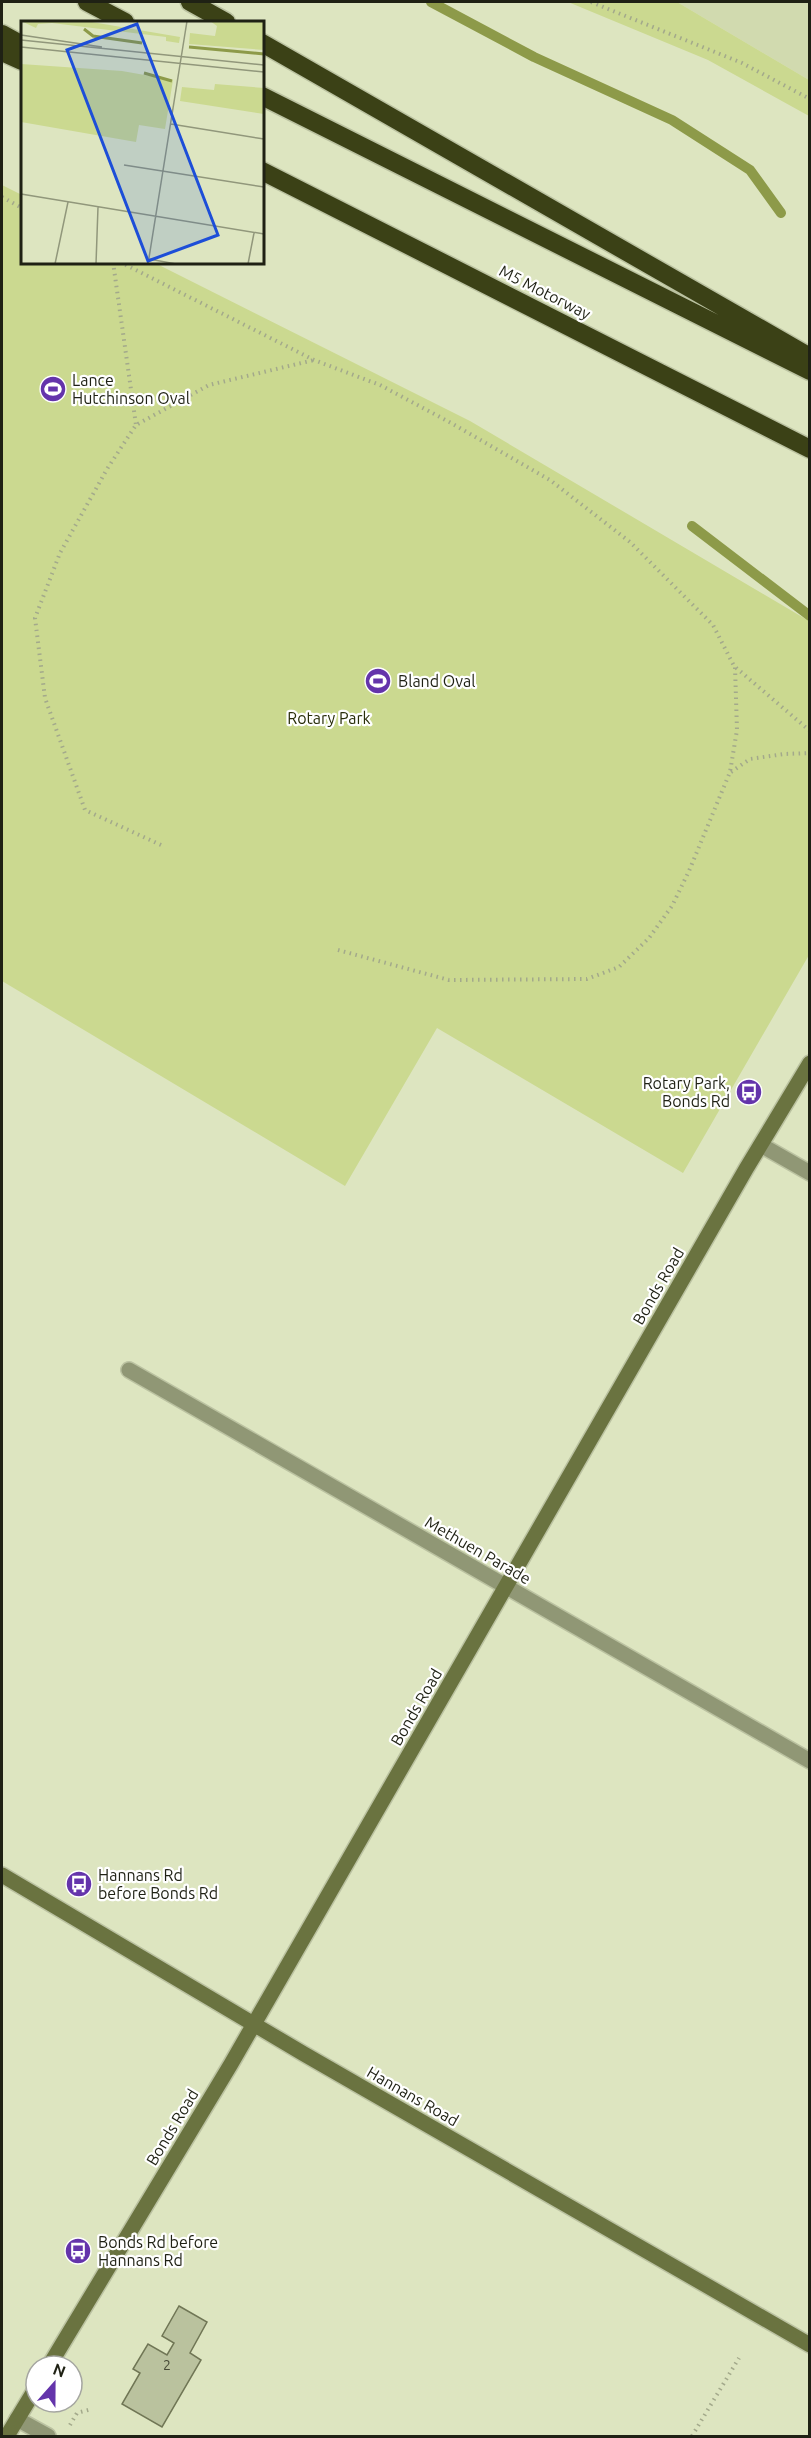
<svg xmlns="http://www.w3.org/2000/svg" width="811" height="2438" font-family="Ubuntu,sans-serif">
	<style>
		.built { fill: #d1daaf }
		.green { fill: #cbd990 }
		.lines { fill: none; stroke-linecap: round; stroke-linejoin: round }
		.stream { stroke: #8d9a49; stroke-width: 10 }
		.building { fill: #bac29e; stroke: #707655; stroke-width: 1.5 }
		.minor-casing { stroke: #bbc2a1; stroke-width: 18 }
		.secondary-casing { stroke: #bbc2a1; stroke-width: 18 }
		.motorway-casing { stroke: #bbc2a1; stroke-width: 21 }
		.path { stroke: #a3a98b; stroke-width: 4; stroke-dasharray: 1.5 4.5; stroke-linecap: butt }
		.minor { stroke: #909775; stroke-width: 15 }
		.secondary { stroke: #6a7340; stroke-width: 15 }
		.motorway { stroke: #3b4116; stroke-width: 18 }
		.labels { text-anchor: middle; stroke-width: 4.5; stroke-linejoin: round; paint-order: stroke }
		.number-label { font-size: 14px; fill: #464936 }
		.street-label { font-size: 16px; fill: #1f2114; stroke: #fff }
		.poi-label { font-size: 16px; fill: #1f2114; stroke: #fff; text-anchor: start }
		.park-label { font-size: 16px; fill: #282d09; stroke: #fff }
		.inset-river { fill: none; stroke: #8d9a49; stroke-width: 3 }
		.inset-road { fill: none; stroke: #91977b; stroke-width: 1.5 }
		.view { fill: #1d4ed8; fill-opacity: 0.15; stroke: #1d4ed8; stroke-width: 3 }
		.inset-edge { fill: none; stroke: #1f2114; stroke-width: 3 }
	</style>
	<rect width="100%" height="100%" fill="#dde5c0"/>
	<!-- built -->
	<path class="built" d="M 677,2 L 809,2 L 809,80 Z"/>
	<!-- green -->
	<path class="green" d="M 568,2 L 677,2 L 809,80 L 809,116 L 708,60 Z
		M 2,185 L 22,195 L 22,262 L 155,263 L 470,421 L 809,621 L 809,955 L 683,1173 L 437,1028 L 345,1186 L 2,981 Z"/>
	<g class="lines">
		<!-- stream -->
		<path class="stream" d="M 431,2 L 534,57 L 672,120 L 750,170 L 781,213
			M 692,526 L 810,616"/>
	</g>
	<!-- building -->
	<path class="building" d="M 179,2306 L 207,2322 L 190,2353 L 201,2360 L 162,2427 L 122,2404 L 140,2373 L 133,2369 L 148,2344 L 167,2355 L 174,2343 L 162,2336 Z"/>
	<g class="lines">
		<defs>
			<path id="minor" d="M 761,1145 L 810,1173
				M 129,1370 L 810,1761
				M 17,2419 L 48,2436"/>
			<path id="secondary" d="M 2,1875 L 304,2054 L 810,2345
				M 49,2366 L 231,2064 L 746,1169 L 810,1063
				M 7,2436 L 36,2388"/>
			<path id="motorway" d="M 87,2 L 125,22
				M 190,2 L 226,22
				M 2,34 L 22,45
				M 262,43 L 810,357
				M 2,52 L 22,61
				M 262,96 L 810,371
				M 262,171 L 810,449"/>
		</defs>
		<!-- minor casing -->
		<use href="#minor" class="minor-casing"/>
		<!-- secondary casing -->
		<use href="#secondary" class="secondary-casing"/>
		<!-- motorway casing -->
		<use href="#motorway" class="motorway-casing"/>
		<!-- path -->
		<path class="path" d="M 591,2 L 742,63 L 810,99
			M 2,197 L 22,208
			M 113,262 L 136,425
			M 120,262 L 314,360 L 380,385 L 453,424 L 550,480 L 630,542 L 713,625 L 734,666 L 810,731
			M 731,772 L 750,759 L 784,754 L 810,753
			M 161,845 L 85,810 L 45,698 L 35,618 L 60,553 L 107,469 L 136,425 L 209,385 L 314,360
			M 338,950 L 449,980 L 587,979 L 619,967 L 649,938 L 672,906 L 689,871 L 730,772 L 737,730 L 735,667
			M 70,2425 L 77,2413 L 92,2409
			M 692,2436 L 739,2358"/>
		<!-- minor -->
		<use href="#minor" class="minor"/>
		<!-- secondary -->
		<use href="#secondary" class="secondary"/>
		<!-- motorway -->
		<use href="#motorway" class="motorway"/>
	</g>
	<!-- icons -->
	<defs>
		<symbol id="stadium-disc" viewBox="-11 -11 22 22"><circle r="9.5" fill="#6434ab" stroke="#fff"/><path d="M0-5a6.5 5 0 1 0 0 10a6.5 5 0 1 0 0-10ZM-3.5-1.8h7v3.6h-7Z" fill="#fff"/></symbol>
		<symbol id="bus-disc" viewBox="-11 -11 22 22"><circle r="9.5" fill="#6434ab" stroke="#fff"/><path d="M-5-6H5V4H4V6H2V4H-2V6H-4V4H-5ZM-3.5-4V0h7V-4ZM-3.5 1.2v1.5H-2V1.2ZM2 1.2v1.5H3.5V1.2Z" fill="#fff"/></symbol>
	</defs>
	<g fill-rule="evenodd">
		<use href="#stadium-disc" x="38" y="374" width="30" height="30"/>
		<use href="#stadium-disc" x="363" y="666" width="30" height="30"/>
		<use href="#bus-disc" x="734" y="1077" width="30" height="30"/>
		<use href="#bus-disc" x="64" y="1869" width="30" height="30"/>
		<use href="#bus-disc" x="63" y="2236" width="30" height="30"/>
	</g>
	<g class="labels">
		<!-- number labels -->
		<g class="number-label">
			<text x="167" y="2370">2</text>
		</g>
		<!-- street labels -->
		<g class="street-label">
			<text transform="translate(545 292) rotate(27)" y="6">M5 Motorway</text>
			<text transform="translate(658 1286) rotate(-60)" y="6">Bonds Road</text>
			<text transform="translate(478 1550) rotate(30)" y="6">Methuen Parade</text>
			<text transform="translate(416 1707) rotate(-60)" y="6">Bonds Road</text>
			<text transform="translate(413 2096) rotate(30)" y="6">Hannans Road</text>
			<text transform="translate(172 2127) rotate(-59)" y="6">Bonds Road</text>
		</g>
		<!-- poi labels -->
		<g class="poi-label">
			<text x="72" y="386">Lance<tspan x="72" dy="18">Hutchinson Oval</tspan></text>
			<text x="398" y="687">Bland Oval</text>
			<text x="730" y="1089" text-anchor="end">Rotary Park,<tspan x="730" dy="18">Bonds Rd</tspan></text>
			<text x="98" y="1881">Hannans Rd<tspan x="98" dy="18">before Bonds Rd</tspan></text>
			<text x="98" y="2248">Bonds Rd before<tspan x="98" dy="18">Hannans Rd</tspan></text>
		</g>
		<!-- park labels -->
		<g class="park-label">
			<text x="329" y="724">Rotary Park</text>
		</g>
	</g>
	<!-- overview -->
	<g transform="translate(21 21)">
		<rect width="243" height="243" fill="#dde5c0"/>
		<path d="M 0,0 L 65,0 L 159,16 L 158,22 L 145,20 L 145,16 L 31,2 L 17,3 L 15,7 ZM 189,0 L 243,0 L 243,29 L 168,23 L 169,12 L 194,15 L 196,5 ZM 0,43 L 101,50 L 152,59 L 144,108 L 118,104 L 115,121 L 0,101 ZM 194,63 L 243,67 L 243,93 L 159,80 L 161,66 L 193,69 Z" fill="#cbd990"/>
		<path class="inset-river" d="M 63,8 L 72,15 L 121,22M 168,26 L 243,33M 123,52 L 151,60"/>
		<path class="inset-road" d="M 0,14 L 81,26M 0,19 L 243,44M 0,26 L 243,51M 150,103 L 243,118M 103,144 L 243,166M 0,173 L 243,213M 128,238 L 155,243M 34,243 L 47,181M 75,243 L 77,186M 127,243 L 166,0M 227,243 L 233,212"/>
		<path class="view" d="M 116,3 L 197,214 L 127,240 L 46,29 Z"/>
		<rect width="243" height="243" class="inset-edge"/>
	</g>
	<!-- border -->
	<rect width="811" height="2438" fill="none" stroke="#1f2114" stroke-width="6"/>
	<!-- north arrow -->
	<g transform="translate(54 2384) rotate(21)"><circle r="28" fill="#ffffff" stroke="#a5a6a1" stroke-width="1.5"/>
	<path d="M0-4.5L10 22L0 15L-10 22Z" fill="#6434ab"/>
	<text y="-9" font-size="16" font-weight="bold" text-anchor="middle" fill="#1f2114">N</text>
	</g>
</svg>
